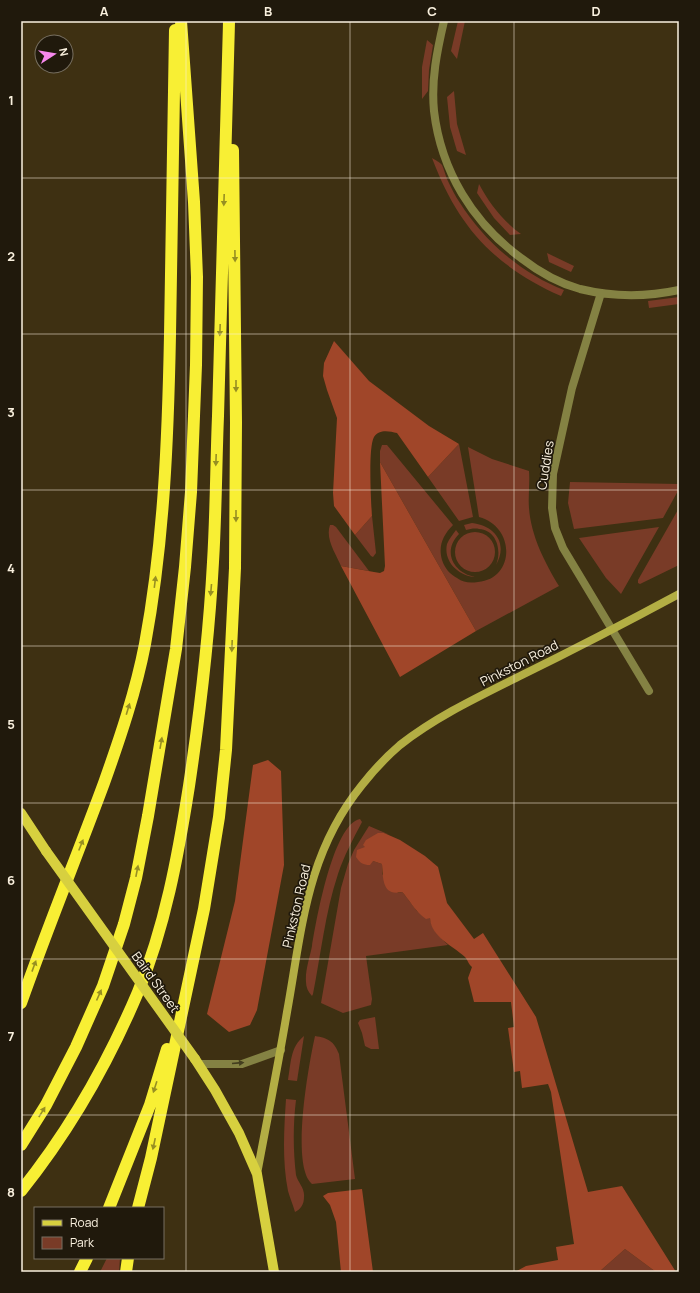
<svg xmlns="http://www.w3.org/2000/svg" width="700" height="1293" font-family="Manrope,sans-serif">
	<style>
		.green { fill: #793b27 }
		.forest { fill: #a04629 }
		.lines { fill: none; stroke-linecap: round; stroke-linejoin: round }
		.street { stroke: #848243; stroke-width: 8 }
		.secondary { stroke: #b3ae44; stroke-width: 8 }
		.primary { stroke: #d7d03f; stroke-width: 10 }
		.highway { stroke: #f8ef34; stroke-width: 12 }
		.primary-bridge { stroke: #d7d03f; stroke-width: 10 }
		.oneway { fill: #978f22 }
		.oneway2 { fill: #433e1f }
		.grid { fill: none; stroke: #faf1df; stroke-width: 1; stroke-opacity: 0.55 }
		.labels { text-anchor: middle; stroke-width: 3.5; stroke-linejoin: round; paint-order: stroke }
		.street-label { font-size: 13px; fill: #faf1df; stroke: #20190c }
		.neatline { fill: none; stroke: #faf1df; stroke-width: 1.5 }
		.grid-label { font-size: 13px; text-anchor: middle; font-weight: bold; fill: #faf1df }
	</style>
	<rect width="100%" height="100%" fill="#3e3012"/>
	<!-- green -->
	<path class="green" d="M 458,21 L 465,21 L 457,59 L 451,51 Z
		M 427,40 L 433,45 L 429,70 L 428,91 L 422,99 L 422,67 Z
		M 454,91 L 457,124 L 466,155 L 457,151 L 450,127 L 447,97 Z
		M 432,158 C 435,160 440,162 442,165 C 444,169 445,174 447,179 C 451,187 455,196 460,203 C 484,241 522,274 564,290 L 561,296 C 494,266 458,227 432,158 Z
		M 479,184 C 489,203 503,221 521,234 L 510,235 L 494,218 L 477,193 Z
		M 547,253 L 574,266 L 571,272 L 549,262 Z
		M 679,297 L 679,304 L 649,308 L 648,301 Z
		M 459,444 L 473,517 L 459,521 L 428,477 Z
		M 382,445 L 387,445 L 453,525 C 443,535 438,546 442,560 C 445,569 450,574 457,578 C 464,583 470,583 478,582 C 515,579 516,527 479,517 L 468,447 L 492,459 L 529,471 C 530,483 528,496 529,508 C 531,536 545,563 559,586 L 476,631 L 380,462 L 380,451 Z
		M 570,482 L 679,484 L 679,489 L 663,518 L 574,529 L 568,503 Z
		M 679,508 L 679,565 L 640,584 L 638,583 L 638,580 Z
		M 372,516 L 376,553 L 373,557 L 371,556 L 355,535 Z
		M 472,523 C 496,526 508,544 496,565 C 502,551 497,530 479,529 C 475,528 470,529 466,530 L 464,525 Z
		M 330,525 L 333,525 L 336,527 L 369,571 L 341,566 C 336,554 325,539 330,525 Z
		M 659,527 L 621,594 L 606,578 L 579,538 Z
		M 456,530 L 459,534 C 442,551 453,573 475,577 C 459,576 443,562 447,544 C 449,539 453,534 456,530 Z
		M455 552a20 20 0 1 1 40 0a20 20 0 1 1-40 0Z
		M 360,819 L 362,822 C 353,839 344,856 338,874 C 325,913 321,954 313,994 L 312,996 C 308,992 306,987 306,982 C 305,970 310,957 312,946 C 316,921 333,824 360,819 Z
		M 369,826 L 390,835 L 384,833 L 365,847 L 373,861 L 382,864 L 382,874 L 398,893 L 402,892 L 404,894 L 417,911 L 430,917 C 431,930 439,936 448,945 L 366,956 L 372,999 L 371,1005 L 343,1013 L 321,1003 L 341,888 L 348,864 L 354,850 Z
		M 375,1017 L 379,1049 L 371,1049 L 365,1046 L 362,1033 L 358,1023 L 360,1020 Z
		M 304,1036 L 297,1081 L 288,1080 C 291,1064 290,1047 304,1036 Z
		M 315,1036 C 328,1038 334,1041 339,1054 L 355,1179 L 312,1184 C 290,1166 309,1063 315,1036 Z
		M 286,1099 L 296,1100 C 293,1124 293,1150 296,1175 C 298,1183 305,1188 304,1197 C 304,1204 301,1209 295,1212 C 293,1205 290,1198 288,1191 C 282,1161 284,1129 286,1099 Z
		M 625,1249 L 656,1272 L 599,1272 Z
		M 107,1258 L 120,1258 L 119,1272 L 100,1272 Z"/>
	<!-- forest -->
	<path class="forest" d="M 334,341 L 369,381 L 429,426 L 459,444 L 428,477 L 397,433 C 389,431 379,429 374,437 C 368,447 371,502 372,516 L 355,535 L 334,506 L 333,493 L 337,418 L 327,390 L 323,376 L 324,363 Z
		M 380,462 L 476,631 L 400,677 L 341,566 L 374,572 L 380,573 L 384,571 L 385,566 Z
		M 268,760 L 281,771 L 284,865 L 257,1010 L 250,1025 L 229,1032 L 207,1014 L 235,901 L 253,765 Z
		M 378,833 L 384,833 L 400,840 L 425,856 L 438,867 L 447,903 L 474,939 L 483,933 L 536,1017 L 588,1192 L 622,1186 L 676,1272 L 656,1272 L 625,1249 L 599,1272 L 515,1272 L 526,1266 L 558,1260 L 556,1247 L 574,1244 L 551,1092 L 548,1084 L 522,1088 L 520,1071 L 514,1072 L 508,1028 L 514,1027 L 511,1002 L 474,1002 L 468,978 L 472,967 C 468,964 468,960 465,957 C 452,945 431,937 430,918 L 426,919 C 417,913 411,903 404,894 L 402,892 C 382,897 383,877 382,864 L 373,861 L 370,865 C 363,865 360,863 356,857 L 357,850 L 365,847 L 363,845 L 366,840 Z
		M 362,1189 L 373,1272 L 341,1272 L 336,1222 L 330,1205 L 323,1196 L 328,1193 Z"/>
	<g class="lines">
		<!-- street -->
		<path class="street" d="M 444,21 C 437,51 431,80 434,111 C 441,171 473,223 521,258 C 539,272 558,283 580,289 C 613,297 646,297 679,290
			M 601,293 L 572,388 L 553,474 L 552,508 L 555,528 L 563,548 L 649,691
			M 199,1064 L 242,1064 L 281,1050"/>
		<!-- secondary -->
		<path class="secondary" d="M 257,1174 C 267,1120 278,1066 287,1012 C 302,929 306,854 362,785 C 373,771 386,757 400,745 C 437,716 480,696 522,675 C 575,649 627,622 679,594"/>
		<!-- primary -->
		<path class="primary" d="M 21,813 L 46,851
			M 195,1059 L 215,1090 L 239,1133 L 257,1174 L 274,1272"/>
		<!-- highway -->
		<path class="highway" d="M 21,1003 C 47,929 77,856 104,783 C 120,738 136,691 145,644 C 164,542 168,438 170,335 C 172,234 173,132 175,30
			M 21,1145 L 46,1105 L 76,1047 L 103,986 L 124,924 L 136,878 L 148,816 L 176,649 L 185,567 L 191,492 L 196,365 L 197,277 L 194,202 L 181,21
			M 21,1191 C 69,1131 108,1063 138,992 C 165,927 178,856 189,786 C 200,712 209,637 213,562 C 216,514 216,465 218,416 C 222,285 226,153 229,21
			M 109,1208 L 150,1105 L 167,1049
			M 138,1208 L 151,1158 L 204,909 L 219,817 L 226,750 L 235,568 L 236,422 L 233,150
			M 80,1272 L 87,1258
			M 126,1272 L 128,1258"/>
		<!-- primary-bridge -->
		<path class="primary-bridge" d="M 46,851 L 195,1059"/>
	</g>
	<!-- one-way arrows -->
	<defs><path id="oneway-solid" d="M-6-.8H1V-3.2L6.5 0L1 3.2V.8H-6Z"/></defs>
	<g class="oneway">
		<use href="#oneway-solid" transform="translate(224 200) rotate(92)"/>
		<use href="#oneway-solid" transform="translate(235 256) rotate(89)"/>
		<use href="#oneway-solid" transform="translate(220 330) rotate(92)"/>
		<use href="#oneway-solid" transform="translate(236 386) rotate(90)"/>
		<use href="#oneway-solid" transform="translate(216 460) rotate(92)"/>
		<use href="#oneway-solid" transform="translate(236 516) rotate(90)"/>
		<use href="#oneway-solid" transform="translate(155 582) rotate(-83)"/>
		<use href="#oneway-solid" transform="translate(211 590) rotate(95)"/>
		<use href="#oneway-solid" transform="translate(232 646) rotate(92)"/>
		<use href="#oneway-solid" transform="translate(128 709) rotate(-73)"/>
		<use href="#oneway-solid" transform="translate(161 743) rotate(-80)"/>
		<use href="#oneway-solid" transform="translate(81 845) rotate(-68)"/>
		<use href="#oneway-solid" transform="translate(137 871) rotate(-79)"/>
		<use href="#oneway-solid" transform="translate(34 966) rotate(-70)"/>
		<use href="#oneway-solid" transform="translate(99 995) rotate(-66)"/>
		<use href="#oneway-solid" transform="translate(155 1087) rotate(108)"/>
		<use href="#oneway-solid" transform="translate(42 1112) rotate(-58)"/>
		<use href="#oneway-solid" transform="translate(154 1144) rotate(102)"/>
	</g>
	<use class="oneway2" href="#oneway-solid" transform="translate(238 1063) rotate(-5)"/>
	<!-- grid -->
	<path class="grid" d="M 186,21 L 186,1272M 350,21 L 350,1272M 514,21 L 514,1272M 21,178 L 679,178M 21,334 L 679,334M 21,490 L 679,490M 21,646 L 679,646M 21,803 L 679,803M 21,959 L 679,959M 21,1115 L 679,1115"/>
	<g class="labels">
		<!-- street labels -->
		<g class="street-label">
			<text transform="translate(545 465) rotate(-81)" y="5">Cuddies</text>
			<text transform="translate(519 663) rotate(-27)" y="5">Pinkston Road</text>
			<text transform="translate(296 906) rotate(-77)" y="5">Pinkston Road</text>
			<text transform="translate(156 982) rotate(54)" y="5">Baird Street</text>
		</g>
	</g>
	<!-- border -->
	<rect width="700" height="1293" fill="none" stroke="#20190c" stroke-width="44"/>
	<!-- legend -->
	<rect x="34" y="1207" width="130" height="52" fill="#20190c" stroke="#776f60"/>
	<rect x="42" y="1220" width="20" height="6" fill="#d7d03f" stroke="#776f60"/>
	<text x="70" y="1227" font-size="12" fill="#faf1df">Road</text>
	<rect x="42" y="1237" width="20" height="12" fill="#793b27" stroke="#776f60"/>
	<text x="70" y="1247" font-size="12" fill="#faf1df">Park</text>
	<!-- north arrow -->
	<g transform="translate(54 54) rotate(78)"><circle r="19" fill="#20190c" stroke="#776f60"/>
	<path d="M0-3L7 15L0 10L-7 15Z" fill="#f688ed"/>
	<text y="-6" font-size="11" font-weight="bold" text-anchor="middle" fill="#faf1df">N</text>
	</g>
	<rect x="22" y="22" width="656" height="1249" class="neatline"/>
	<g class="grid-label">
		<text x="104" y="16">A</text>
		<text x="268" y="16">B</text>
		<text x="432" y="16">C</text>
		<text x="596" y="16">D</text>
		<text x="11" y="105">1</text>
		<text x="11" y="261">2</text>
		<text x="11" y="417">3</text>
		<text x="11" y="573">4</text>
		<text x="11" y="729">5</text>
		<text x="11" y="885">6</text>
		<text x="11" y="1041">7</text>
		<text x="11" y="1197">8</text>
	</g>
</svg>
